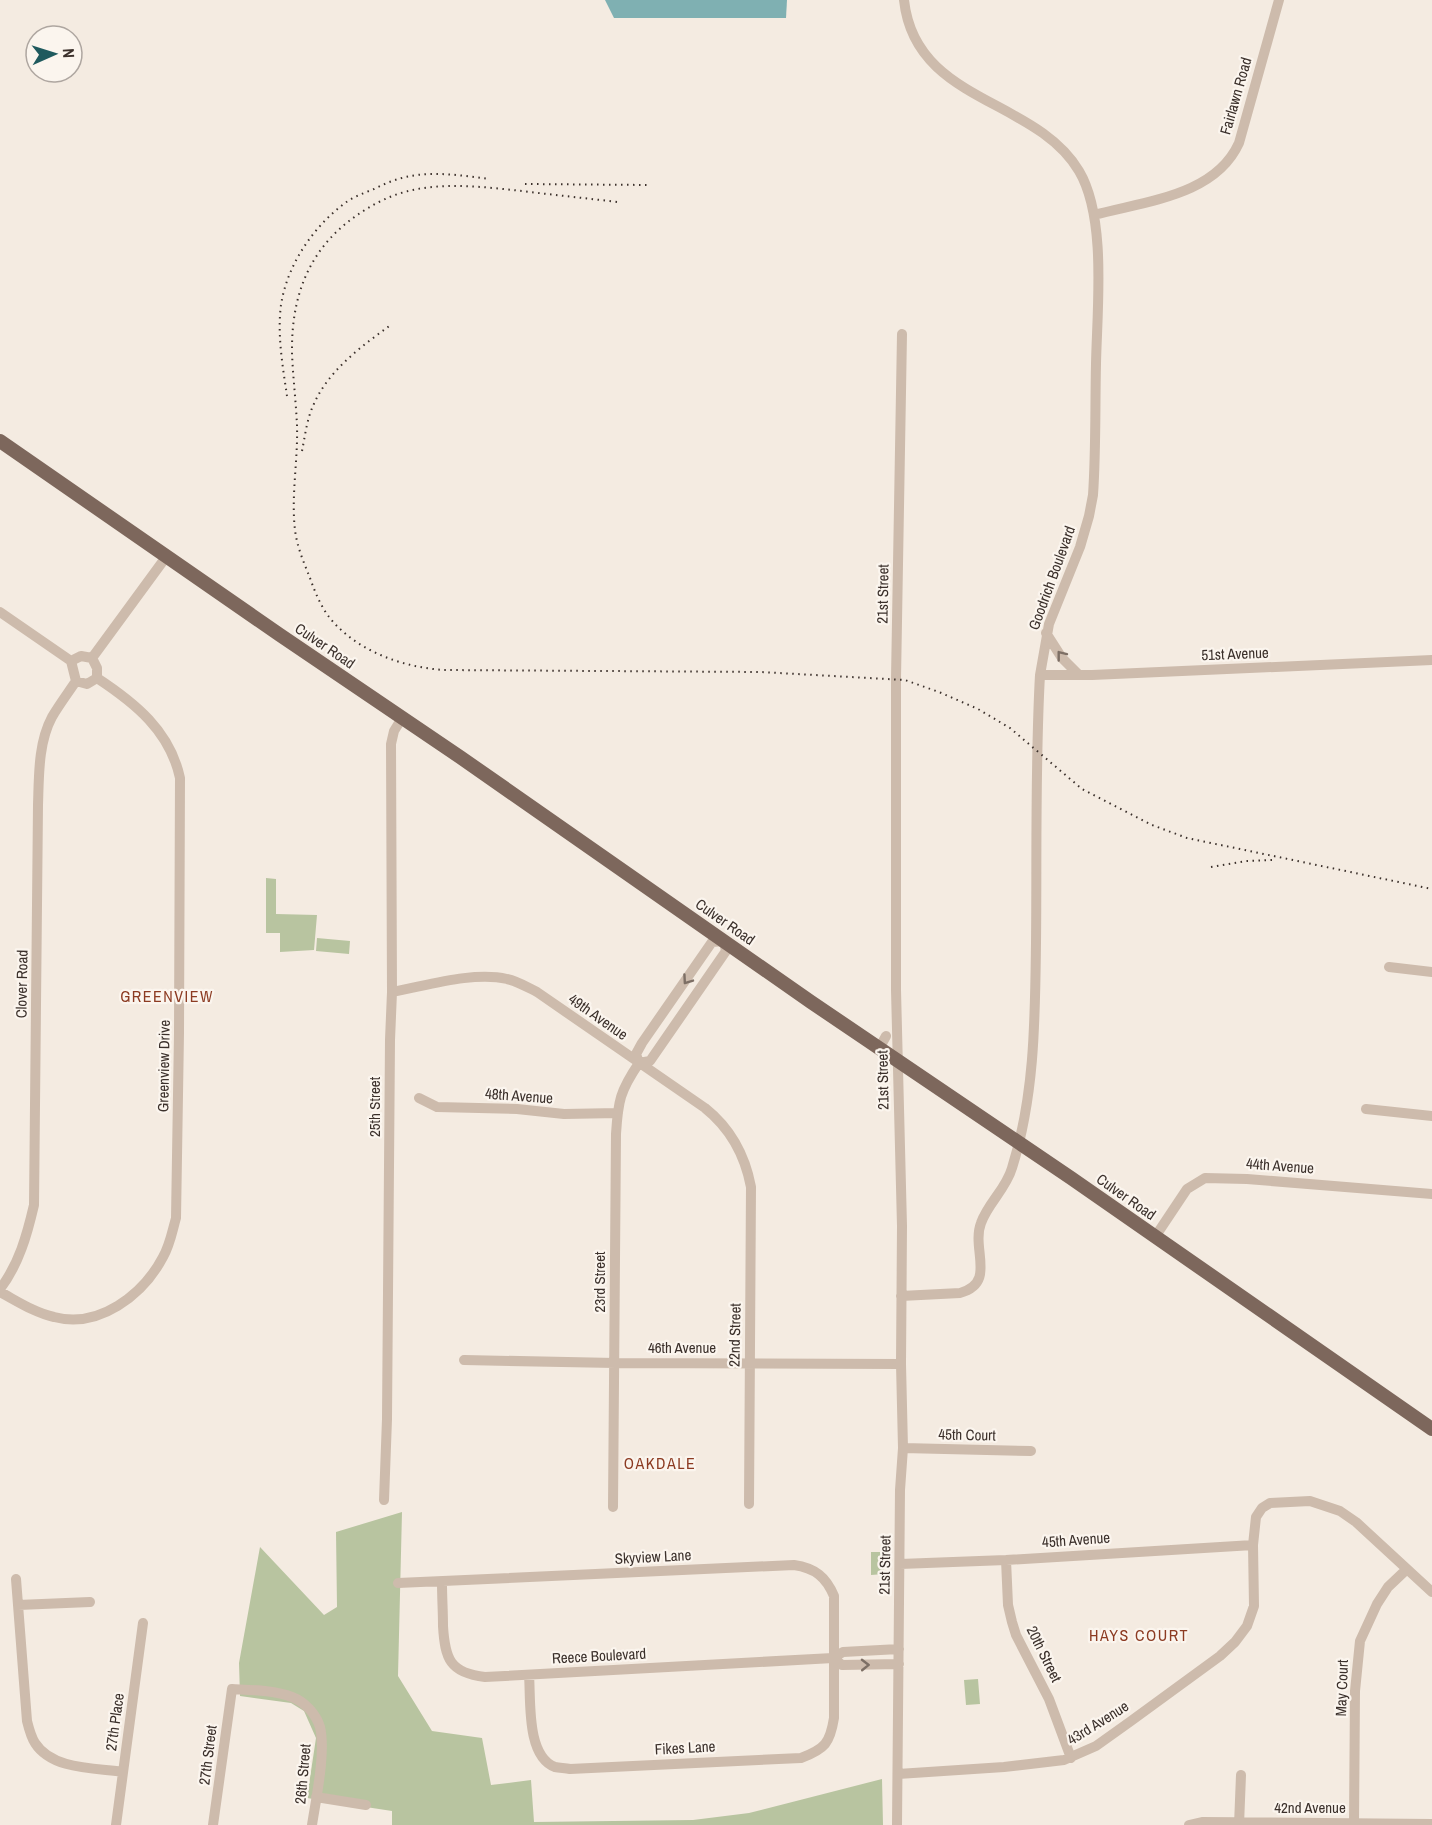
<svg xmlns="http://www.w3.org/2000/svg" width="1432" height="1825" font-family="'Archivo Narrow',sans-serif">
	<style>
		.green { fill: #b8c4a0 }
		.water { fill: #7fb0b2 }
		.lines { fill: none; stroke-linecap: round; stroke-linejoin: round }
		.minor { stroke: #cdbbac; stroke-width: 10 }
		.major { stroke: #7d675c; stroke-width: 14 }
		.rail { stroke: #3b302b; stroke-width: 2; stroke-dasharray: 1.5 4.5; stroke-linecap: butt }
		.oneway { stroke: #7d6f65 }
		.labels { text-anchor: middle; stroke-width: 4.5; stroke-linejoin: round; paint-order: stroke }
		.street-label { font-size: 15px; fill: #3b302b; stroke: #fbf5ee }
		.neighbourhood-label { font-size: 16px; letter-spacing: 1.5px; fill: #8c3b22; stroke: #fbf5ee }
	</style>
	<rect width="100%" height="100%" fill="#f4ebe1"/>
	<!-- green -->
	<path class="green" d="M 266,878 L 276,879 L 276,914 L 317,915 L 314,950 L 280,952 L 280,933 L 266,933 Z
		M 317,938 L 350,941 L 349,954 L 316,951 Z
		M 402,1512 L 398,1676 L 432,1731 L 482,1738 L 491,1785 L 531,1780 L 534,1822 L 693,1820 L 749,1813 L 882,1779 L 883,1825 L 392,1825 L 392,1811 L 307,1798 L 316,1738 L 304,1711 L 291,1703 L 240,1696 L 239,1663 L 260,1547 L 324,1615 L 337,1607 L 336,1532 Z
		M 871,1552 L 884,1552 L 884,1574 L 871,1575 Z
		M 978,1679 L 980,1704 L 966,1705 L 964,1680 Z"/>
	<!-- water -->
	<path class="water" d="M 605,0 L 787,0 L 786,18 L 614,18 Z"/>
	<g class="lines">
		<!-- minor -->
		<path class="minor" d="M 1094,215 C 1145,201 1215,196 1239,143 L 1279,0
			M 0,612 L 71,661
			M 1046,633 L 1062,658 L 1079,675
			M 81,656 L 92,658 L 97,668 L 97,678 L 87,684 L 76,681 L 71,661 Z
			M 92,658 L 166,557
			M 1040,675 L 1092,675 L 1432,660
			M 1389,967 L 1432,972
			M 392,992 C 426,986 473,971 507,979 C 517,981 527,987 537,992 L 705,1108 C 730,1128 745,1155 751,1187 L 749,1504
			M 880,1047 L 886,1036
			M 419,1098 L 437,1107 L 517,1109 L 564,1114 L 618,1113
			M 1366,1109 L 1432,1116
			M 1155,1237 L 1187,1189 L 1205,1178 L 1247,1179 L 1432,1194
			M 0,1289 C 19,1264 27,1235 34,1205 L 38,805 C 39,777 38,743 52,717 C 59,705 68,693 76,681
			M 0,1292 C 17,1301 35,1313 54,1317 C 99,1329 143,1295 163,1257 C 170,1245 172,1232 176,1218 L 179,1033 L 180,778 C 170,731 135,703 97,678
			M 901,1296 L 960,1293 C 997,1283 971,1249 981,1223 C 988,1203 1006,1189 1012,1168 C 1035,1095 1035,1018 1036,943 C 1037,854 1035,764 1040,675 L 1049,624 L 1080,547 L 1089,516 L 1093,495 C 1096,452 1095,407 1096,364 C 1097,310 1107,218 1079,171 C 1035,97 915,103 904,0
			M 464,1360 L 615,1363 L 901,1364
			M 903,1448 L 1031,1451
			M 384,1500 L 387,1419 L 390,1040 L 392,992 L 391,744 L 394,731 L 402,718
			M 613,1507 L 616,1134 C 618,1101 620,1091 639,1063 L 650,1061 L 726,951 L 724,941 L 712,942 L 642,1043 L 636,1054 L 639,1063
			M 1006,1560 L 1008,1605 L 1012,1622 L 1016,1635 L 1049,1699 L 1071,1758
			M 900,1564 L 1006,1560 L 1253,1545
			M 16,1579 L 27,1721 C 29,1729 31,1737 35,1743 C 52,1770 96,1768 123,1772
			M 398,1583 L 794,1565 C 815,1568 826,1577 834,1596 L 834,1718 C 830,1743 825,1749 801,1758 L 570,1769 C 565,1768 560,1768 555,1767 C 526,1756 531,1700 529,1675
			M 442,1583 C 442,1597 443,1612 443,1626 C 445,1659 450,1673 485,1677 L 833,1658 L 843,1652 L 899,1649
			M 18,1605 L 90,1602
			M 833,1658 L 842,1665 L 899,1664
			M 898,1774 L 1004,1767 L 1064,1760 L 1096,1746 L 1131,1721 L 1220,1656 L 1235,1642 L 1247,1626 L 1254,1606 L 1253,1545 L 1256,1517 L 1262,1508 L 1270,1503 L 1310,1501 L 1340,1511 L 1356,1522 L 1432,1592
			M 316,1797 L 366,1805
			M 1354,1823 L 1355,1691 L 1360,1641 L 1377,1604 L 1388,1587 L 1407,1569
			M 116,1825 L 143,1623
			M 213,1825 L 232,1689 C 251,1690 274,1690 292,1697 C 305,1702 316,1714 320,1727 C 326,1752 316,1799 312,1825
			M 897,1825 L 900,1490 L 903,1448 L 901,1364 L 902,1226 L 896,990 L 896,679 L 902,334
			M 1189,1825 L 1202,1822 L 1432,1824
			M 1239,1825 L 1241,1775"/>
		<!-- major -->
		<path class="major" d="M 0,441 L 280,635 L 460,757 L 811,1002 L 1071,1178 L 1432,1429"/>
		<!-- rail -->
		<path class="rail" d="M 525,184 L 649,185
			M 617,202 C 585,198 554,195 522,191 C 475,186 423,179 379,202 C 317,234 291,284 292,353 C 293,378 296,402 297,426 C 298,461 291,496 295,530 C 297,547 304,563 310,578 C 316,595 323,612 336,625 C 363,653 404,667 443,670 L 761,672 L 905,680 L 939,692 L 978,709 L 1010,728 L 1082,789 L 1152,825 L 1187,838 L 1432,889
			M 287,396 C 283,368 277,335 281,305 C 287,265 313,227 345,203 C 353,197 364,193 374,189 C 388,182 401,177 417,175 C 441,172 466,176 490,179
			M 302,451 C 305,436 307,419 313,406 C 328,370 362,346 392,324
			M 1211,867 L 1246,861 L 1272,860"/>
	</g>
	<!-- one-way arrows -->
	<defs><path id="oneway-chevron" d="M-2-3.5L2.5 0L-2 3.5" fill="none" stroke-width="1.6" stroke-linecap="round" stroke-linejoin="round" transform="scale(1.5)"/></defs>
	<g class="oneway">
		<use href="#oneway-chevron" transform="translate(1061 655) rotate(-128)"/>
		<use href="#oneway-chevron" transform="translate(687 980) rotate(125)"/>
		<use href="#oneway-chevron" transform="translate(865 1665) rotate(-1)"/>
	</g>
	<g class="labels">
		<!-- street labels -->
		<g class="street-label">
			<text transform="translate(1236 96) rotate(-74)" y="5">Fairlawn Road</text>
			<text transform="translate(1052 578) rotate(-70)" y="5">Goodrich Boulevard</text>
			<text transform="translate(883 594) rotate(-89)" y="5">21st Street</text>
			<text transform="translate(325 646) rotate(34)" y="5">Culver Road</text>
			<text transform="translate(1235 654) rotate(-2)" y="5">51st Avenue</text>
			<text transform="translate(725 922) rotate(35)" y="5">Culver Road</text>
			<text transform="translate(22 984) rotate(-89)" y="5">Clover Road</text>
			<text transform="translate(598 1017) rotate(35)" y="5">49th Avenue</text>
			<text transform="translate(164 1066) rotate(-89)" y="5">Greenview Drive</text>
			<text transform="translate(883 1080) rotate(-91)" y="5">21st Street</text>
			<text transform="translate(519 1096) rotate(4)" y="5">48th Avenue</text>
			<text transform="translate(375 1107) rotate(-90)" y="5">25th Street</text>
			<text transform="translate(1280 1166) rotate(4)" y="5">44th Avenue</text>
			<text transform="translate(1126 1197) rotate(35)" y="5">Culver Road</text>
			<text transform="translate(600 1282) rotate(-90)" y="5">23rd Street</text>
			<text transform="translate(735 1335) rotate(-89)" y="5">22nd Street</text>
			<text x="682" y="1353">46th Avenue</text>
			<text transform="translate(967 1435) rotate(1)" y="5">45th Court</text>
			<text transform="translate(1076 1540) rotate(-4)" y="5">45th Avenue</text>
			<text transform="translate(653 1557) rotate(-3)" y="5">Skyview Lane</text>
			<text transform="translate(885 1565) rotate(-89)" y="5">21st Street</text>
			<text transform="translate(1044 1654) rotate(64)" y="5">20th Street</text>
			<text transform="translate(599 1656) rotate(-3)" y="5">Reece Boulevard</text>
			<text transform="translate(1342 1688) rotate(-88)" y="5">May Court</text>
			<text transform="translate(115 1722) rotate(-82)" y="5">27th Place</text>
			<text transform="translate(1098 1723) rotate(-32)" y="5">43rd Avenue</text>
			<text transform="translate(685 1748) rotate(-3)" y="5">Fikes Lane</text>
			<text transform="translate(208 1755) rotate(-83)" y="5">27th Street</text>
			<text transform="translate(303 1774) rotate(-85)" y="5">26th Street</text>
			<text x="1310" y="1813">42nd Avenue</text>
		</g>
		<!-- neighbourhood labels -->
		<g class="neighbourhood-label">
			<text x="167" y="1002">GREENVIEW</text>
			<text x="660" y="1469">OAKDALE</text>
			<text x="1139" y="1641">HAYS COURT</text>
		</g>
	</g>
	<!-- north arrow -->
	<g transform="translate(54 54) rotate(87)"><circle r="28" fill="#fbf5ee" stroke="#aea6a0" stroke-width="1.5"/>
	<path d="M0-4.5L10 22L0 15L-10 22Z" fill="#1f5a5e"/>
	<text y="-9" font-size="16" font-weight="bold" text-anchor="middle" fill="#3b302b">N</text>
	</g>
</svg>
